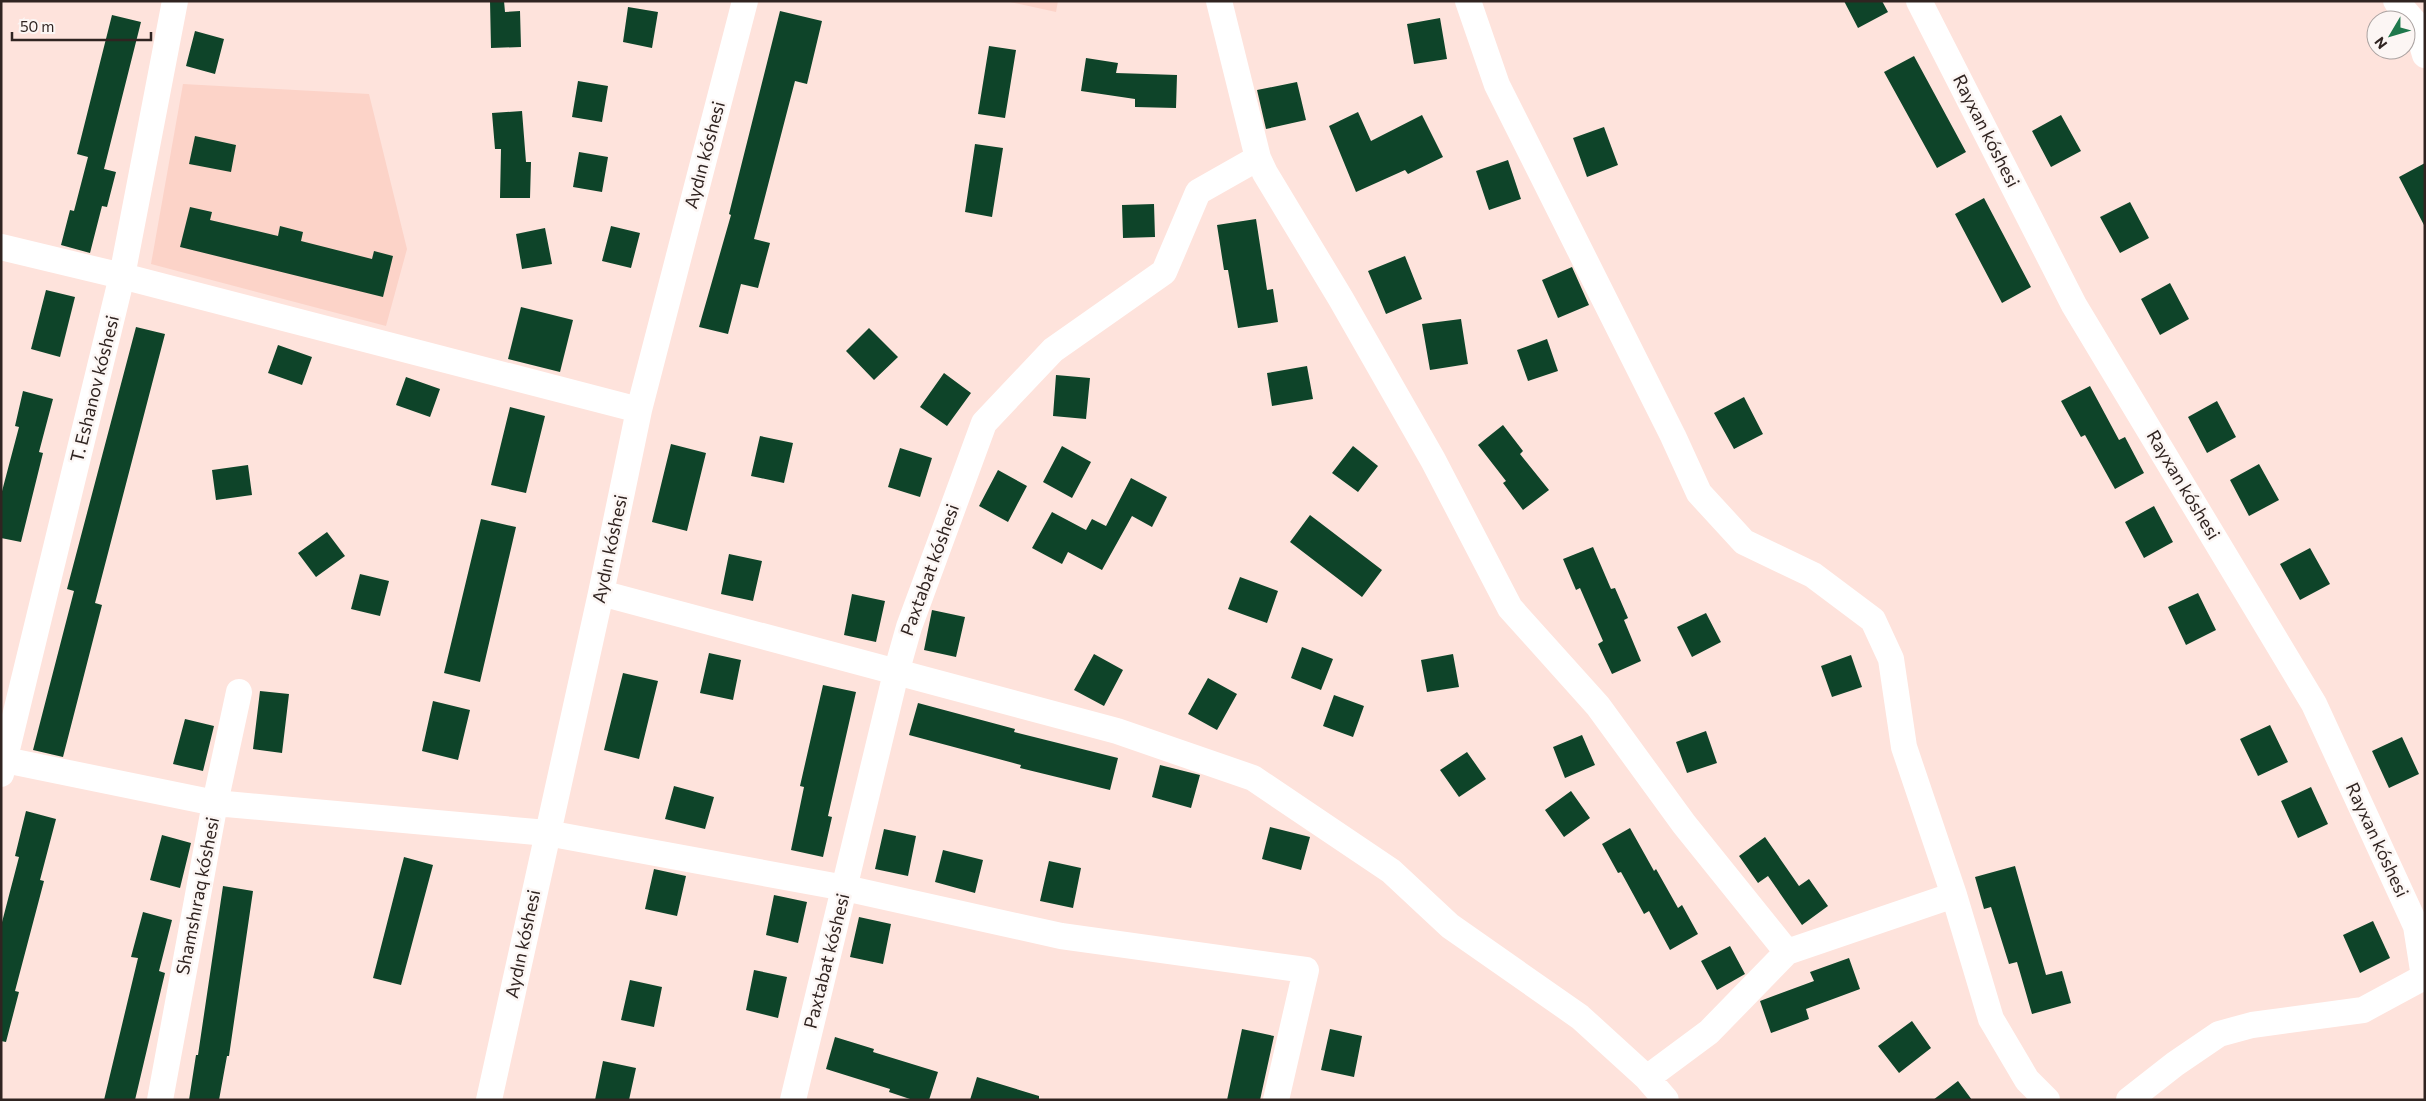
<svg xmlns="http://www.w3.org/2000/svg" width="2426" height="1101" font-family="Commissioner,sans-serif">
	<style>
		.built { fill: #fcd3c8 }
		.building { fill: #0e4429 }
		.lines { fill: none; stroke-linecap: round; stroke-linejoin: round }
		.minor { stroke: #fff; stroke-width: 26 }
		.labels { text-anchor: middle; stroke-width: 5; stroke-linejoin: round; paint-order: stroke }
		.street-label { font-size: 18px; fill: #302421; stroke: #fcf6f4 }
	</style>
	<rect width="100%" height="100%" fill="#fee3dc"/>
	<!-- built -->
	<path class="built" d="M 1005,1 L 1058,1 L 1056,12 Z
		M 183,84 L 369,94 L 407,249 L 386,326 L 151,264 Z"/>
	<!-- building -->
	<path class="building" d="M 490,1 L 504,1 L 505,12 L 520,11 L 521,47 L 491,48 Z
		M 1844,1 L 1882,1 L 1888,12 L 1858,28 Z
		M 628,7 L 658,12 L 652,48 L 623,42 Z
		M 780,11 L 822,21 L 807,84 L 795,81 L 754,239 L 770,243 L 758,288 L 741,284 L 728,334 L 699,327 L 731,215 L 729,214 Z
		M 112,15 L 141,22 L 104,169 L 116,172 L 107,207 L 102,206 L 90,253 L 61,245 L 70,210 L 74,211 L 88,157 L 77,154 Z
		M 1440,18 L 1447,59 L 1414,64 L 1407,24 Z
		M 195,31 L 224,39 L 215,74 L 186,66 Z
		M 989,46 L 1016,50 L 1005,118 L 978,114 Z
		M 1914,56 L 1966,152 L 1937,168 L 1884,72 Z
		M 1086,58 L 1118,63 L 1116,73 L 1177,75 L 1176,108 L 1135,107 L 1135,99 L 1081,91 Z
		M 578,81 L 608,86 L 602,122 L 572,117 Z
		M 1297,82 L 1306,120 L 1266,129 L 1257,90 Z
		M 522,111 L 526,162 L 531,162 L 530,198 L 500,198 L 501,149 L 495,149 L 492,113 Z
		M 1358,112 L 1371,141 L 1422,115 L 1443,157 L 1408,174 L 1405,170 L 1356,192 L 1329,126 Z
		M 2061,115 L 2081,151 L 2051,167 L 2032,131 Z
		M 1604,127 L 1618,165 L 1587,177 L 1573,138 Z
		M 195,136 L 236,145 L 231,172 L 189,164 Z
		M 975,144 L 1003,148 L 992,217 L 965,212 Z
		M 579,152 L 608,157 L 602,192 L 573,187 Z
		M 1508,160 L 1521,199 L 1489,210 L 1476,171 Z
		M 2425,163 L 2425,227 L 2399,177 Z
		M 1984,198 L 2031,287 L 2002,303 L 1955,214 Z
		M 2130,202 L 2149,238 L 2120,253 L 2100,217 Z
		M 1154,204 L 1155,237 L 1123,238 L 1122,205 Z
		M 190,207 L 212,212 L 210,220 L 278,236 L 280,226 L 303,232 L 301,241 L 372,259 L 374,251 L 393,256 L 383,297 L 180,247 Z
		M 1256,219 L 1267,290 L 1273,289 L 1278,322 L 1238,328 L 1228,270 L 1224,270 L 1217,225 Z
		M 611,226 L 640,233 L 631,268 L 602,261 Z
		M 545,228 L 552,264 L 522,269 L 516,234 Z
		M 1405,256 L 1422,299 L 1386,314 L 1368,271 Z
		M 1572,267 L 1589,305 L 1558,318 L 1542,280 Z
		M 2170,283 L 2189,319 L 2160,335 L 2141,299 Z
		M 46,290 L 75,297 L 60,357 L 31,349 Z
		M 521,307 L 573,320 L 560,372 L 508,359 Z
		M 1461,319 L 1468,364 L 1430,370 L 1422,324 Z
		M 136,327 L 165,334 L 95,603 L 102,605 L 63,757 L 33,750 L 74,591 L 67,589 Z
		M 869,328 L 898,357 L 874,380 L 846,351 Z
		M 1547,339 L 1558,371 L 1528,381 L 1517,350 Z
		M 278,345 L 312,357 L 302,385 L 268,373 Z
		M 1307,366 L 1313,399 L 1272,406 L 1267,373 Z
		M 944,373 L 971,393 L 947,426 L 920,407 Z
		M 1056,375 L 1090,378 L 1086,419 L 1053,416 Z
		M 406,377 L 440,389 L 430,417 L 396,405 Z
		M 2090,386 L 2119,440 L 2125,437 L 2144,473 L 2115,489 L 2085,435 L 2081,437 L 2061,401 Z
		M 23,391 L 53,399 L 39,452 L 43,453 L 21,542 L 1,538 L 1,495 L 19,427 L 15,426 Z
		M 1744,397 L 1763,434 L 1734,449 L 1714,413 Z
		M 2217,401 L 2236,437 L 2207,453 L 2188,417 Z
		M 510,407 L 545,416 L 526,493 L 491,485 Z
		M 1503,425 L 1523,451 L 1520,454 L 1549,490 L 1523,510 L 1503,483 L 1506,481 L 1478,445 Z
		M 760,436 L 793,443 L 784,483 L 751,476 Z
		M 671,444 L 706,453 L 687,531 L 652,522 Z
		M 1062,446 L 1091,462 L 1072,498 L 1043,482 Z
		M 1353,446 L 1378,466 L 1358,492 L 1332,473 Z
		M 900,448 L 932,458 L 920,497 L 888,487 Z
		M 2259,464 L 2279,500 L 2249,516 L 2230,480 Z
		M 248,465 L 252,495 L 216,500 L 212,470 Z
		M 998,470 L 1027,486 L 1008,522 L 979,506 Z
		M 1131,478 L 1167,497 L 1152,527 L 1132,516 L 1102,570 L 1068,552 L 1062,564 L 1032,548 L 1052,512 L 1086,530 L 1092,519 L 1106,526 Z
		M 2154,506 L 2173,542 L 2144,558 L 2125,522 Z
		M 1310,515 L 1382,570 L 1362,597 L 1290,542 Z
		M 481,519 L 516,527 L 480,682 L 444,673 Z
		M 327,532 L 345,556 L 316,577 L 298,553 Z
		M 1593,547 L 1611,589 L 1615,588 L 1628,618 L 1624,620 L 1641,661 L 1612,674 L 1598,644 L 1603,641 L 1580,588 L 1576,590 L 1563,559 Z
		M 2310,548 L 2330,584 L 2300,600 L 2280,564 Z
		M 729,554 L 762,561 L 753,601 L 721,594 Z
		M 360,574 L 389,581 L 380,616 L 351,609 Z
		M 1240,577 L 1278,591 L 1267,623 L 1228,609 Z
		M 2198,593 L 2216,630 L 2186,645 L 2168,607 Z
		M 852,594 L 885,601 L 876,642 L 844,635 Z
		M 932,610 L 965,617 L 956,657 L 924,650 Z
		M 1706,613 L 1721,642 L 1692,657 L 1677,627 Z
		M 1302,647 L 1333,659 L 1321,690 L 1291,678 Z
		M 709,653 L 741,660 L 733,700 L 700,693 Z
		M 1094,654 L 1123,670 L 1104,706 L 1074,690 Z
		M 1453,654 L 1459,687 L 1427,692 L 1421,660 Z
		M 1851,655 L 1862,687 L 1832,697 L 1821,666 Z
		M 623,673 L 658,681 L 639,759 L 604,750 Z
		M 1208,678 L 1237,694 L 1217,730 L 1188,714 Z
		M 823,685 L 856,692 L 828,816 L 832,817 L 823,857 L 791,850 L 804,787 L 800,786 Z
		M 260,691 L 289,694 L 282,753 L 253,749 Z
		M 1334,695 L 1364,706 L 1353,737 L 1323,726 Z
		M 433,701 L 470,710 L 458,760 L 422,751 Z
		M 918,703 L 1015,729 L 1014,732 L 1118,758 L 1110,790 L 1020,768 L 1021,765 L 909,735 Z
		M 185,719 L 214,726 L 203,771 L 173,764 Z
		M 2270,725 L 2288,762 L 2258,776 L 2240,739 Z
		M 1706,731 L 1717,763 L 1687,773 L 1676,742 Z
		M 1582,735 L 1595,765 L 1565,778 L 1553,747 Z
		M 2402,737 L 2419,774 L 2389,788 L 2372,751 Z
		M 1467,752 L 1486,779 L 1459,797 L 1440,770 Z
		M 1160,765 L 1200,775 L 1191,808 L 1152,797 Z
		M 674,786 L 714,797 L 705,829 L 665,819 Z
		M 2311,787 L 2328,824 L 2298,838 L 2281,801 Z
		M 1571,791 L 1590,818 L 1564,837 L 1545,810 Z
		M 26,811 L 56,819 L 40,880 L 44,881 L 15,991 L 19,992 L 6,1042 L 1,1041 L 1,926 L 19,857 L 15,856 Z
		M 1270,827 L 1310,837 L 1301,870 L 1262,859 Z
		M 1630,828 L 1654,871 L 1656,869 L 1678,908 L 1682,905 L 1698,934 L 1670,950 L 1649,911 L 1644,914 L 1621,872 L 1618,873 L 1602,844 Z
		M 884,829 L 916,836 L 908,876 L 875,869 Z
		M 162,835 L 191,843 L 180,888 L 150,880 Z
		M 1765,837 L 1799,886 L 1809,879 L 1828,906 L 1802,925 L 1768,876 L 1758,883 L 1739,856 Z
		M 943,850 L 983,860 L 975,893 L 935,882 Z
		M 404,857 L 433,865 L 401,985 L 373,978 Z
		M 1049,861 L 1081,868 L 1073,908 L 1040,901 Z
		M 2015,866 L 2046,975 L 2062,971 L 2071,1003 L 2032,1014 L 2017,962 L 2009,964 L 1991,907 L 1984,909 L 1975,877 Z
		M 654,869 L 686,876 L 677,916 L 645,909 Z
		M 223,886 L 253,891 L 229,1056 L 227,1056 L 219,1100 L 189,1100 L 196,1055 L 198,1055 Z
		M 774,895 L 807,902 L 798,943 L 766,935 Z
		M 143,912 L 172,920 L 159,971 L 165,973 L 135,1100 L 104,1100 L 138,958 L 131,957 Z
		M 859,917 L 891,924 L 883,964 L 850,957 Z
		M 2373,921 L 2390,958 L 2360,973 L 2343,935 Z
		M 1730,946 L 1745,974 L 1717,990 L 1701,961 Z
		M 1849,958 L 1860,989 L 1806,1009 L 1809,1019 L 1771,1033 L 1760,1001 L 1814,981 L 1810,972 Z
		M 754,970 L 787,977 L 778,1018 L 746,1010 Z
		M 630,980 L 662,987 L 654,1027 L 621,1020 Z
		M 1912,1021 L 1931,1048 L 1899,1073 L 1878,1046 Z
		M 1242,1029 L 1274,1036 L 1260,1100 L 1227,1100 Z
		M 1330,1029 L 1362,1036 L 1354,1077 L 1321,1070 Z
		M 835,1037 L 874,1049 L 873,1052 L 938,1072 L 929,1100 L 913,1100 L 889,1092 L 890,1089 L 826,1069 Z
		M 603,1061 L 636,1068 L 629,1100 L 595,1100 Z
		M 977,1077 L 1039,1096 L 1039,1100 L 970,1100 Z
		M 1958,1081 L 1972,1100 L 1933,1100 Z"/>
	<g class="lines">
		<!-- minor -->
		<path class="minor" d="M 1219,1 L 1258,158 L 1265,173 L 1341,299 L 1433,460 L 1510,608 L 1598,706 L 1684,824 L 1787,952
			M 1468,1 L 1497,85 L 1673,436 L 1699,493 L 1744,542 L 1813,575 L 1873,620 L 1891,659 L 1904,747 L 1954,895 L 1991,1019 L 2027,1080 L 2047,1100
			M 1919,1 L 2074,305 L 2314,704 L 2416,926 L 2424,977 L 2363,1010 L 2252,1025 L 2219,1034 L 2175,1064 L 2129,1100
			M 2396,1 L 2416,24 L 2425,55
			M 1,247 L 122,276 L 639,410
			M 601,593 L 1117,731 L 1253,778 L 1391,871 L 1450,926 L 1580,1017 L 1647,1078 L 1666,1100
			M 5,760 L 215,803 L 547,833 L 845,888 L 1061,936 L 1306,970 L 1276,1100
			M 1,774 L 122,276 L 175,1
			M 1647,1078 L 1709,1032 L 1787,952 L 1954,895
			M 160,1100 L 215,803 L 239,692
			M 489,1100 L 601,593 L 639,410 L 745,1
			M 793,1100 L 896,673 L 909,627 L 984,423 L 1053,350 L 1164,272 L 1198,192 L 1258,158"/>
	</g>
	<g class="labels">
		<!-- street labels -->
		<g class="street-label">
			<text transform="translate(1986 131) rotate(63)" y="6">Rayxan kóshesi</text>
			<text transform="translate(705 155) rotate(-75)" y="6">Aydın kóshesi</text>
			<text transform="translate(95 389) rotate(-76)" y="6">T. Eshanov kóshesi</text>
			<text transform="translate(2183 485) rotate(59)" y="6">Rayxan kóshesi</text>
			<text transform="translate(610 549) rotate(-78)" y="6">Aydın kóshesi</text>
			<text transform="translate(930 570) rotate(-70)" y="6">Paxtabat kóshesi</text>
			<text transform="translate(2377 840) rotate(65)" y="6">Rayxan kóshesi</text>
			<text transform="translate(198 896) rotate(-79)" y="6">Shamshıraq kóshesi</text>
			<text transform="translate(523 944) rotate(-78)" y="6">Aydın kóshesi</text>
			<text transform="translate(827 961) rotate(-76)" y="6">Paxtabat kóshesi</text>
		</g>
	</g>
	<!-- border -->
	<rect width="2426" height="1101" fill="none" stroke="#302421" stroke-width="5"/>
	<!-- north arrow -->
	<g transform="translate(2391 35) rotate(232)"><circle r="24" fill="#fcf6f4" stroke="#aaa2a0"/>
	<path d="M0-4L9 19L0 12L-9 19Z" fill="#1f784c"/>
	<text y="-8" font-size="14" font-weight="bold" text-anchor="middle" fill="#302421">N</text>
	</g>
	<!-- scale -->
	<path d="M12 32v8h139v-8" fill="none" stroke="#302421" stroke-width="2.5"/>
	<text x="20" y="32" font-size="15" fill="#302421" stroke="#fcf6f4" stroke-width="4" paint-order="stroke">50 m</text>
</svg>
